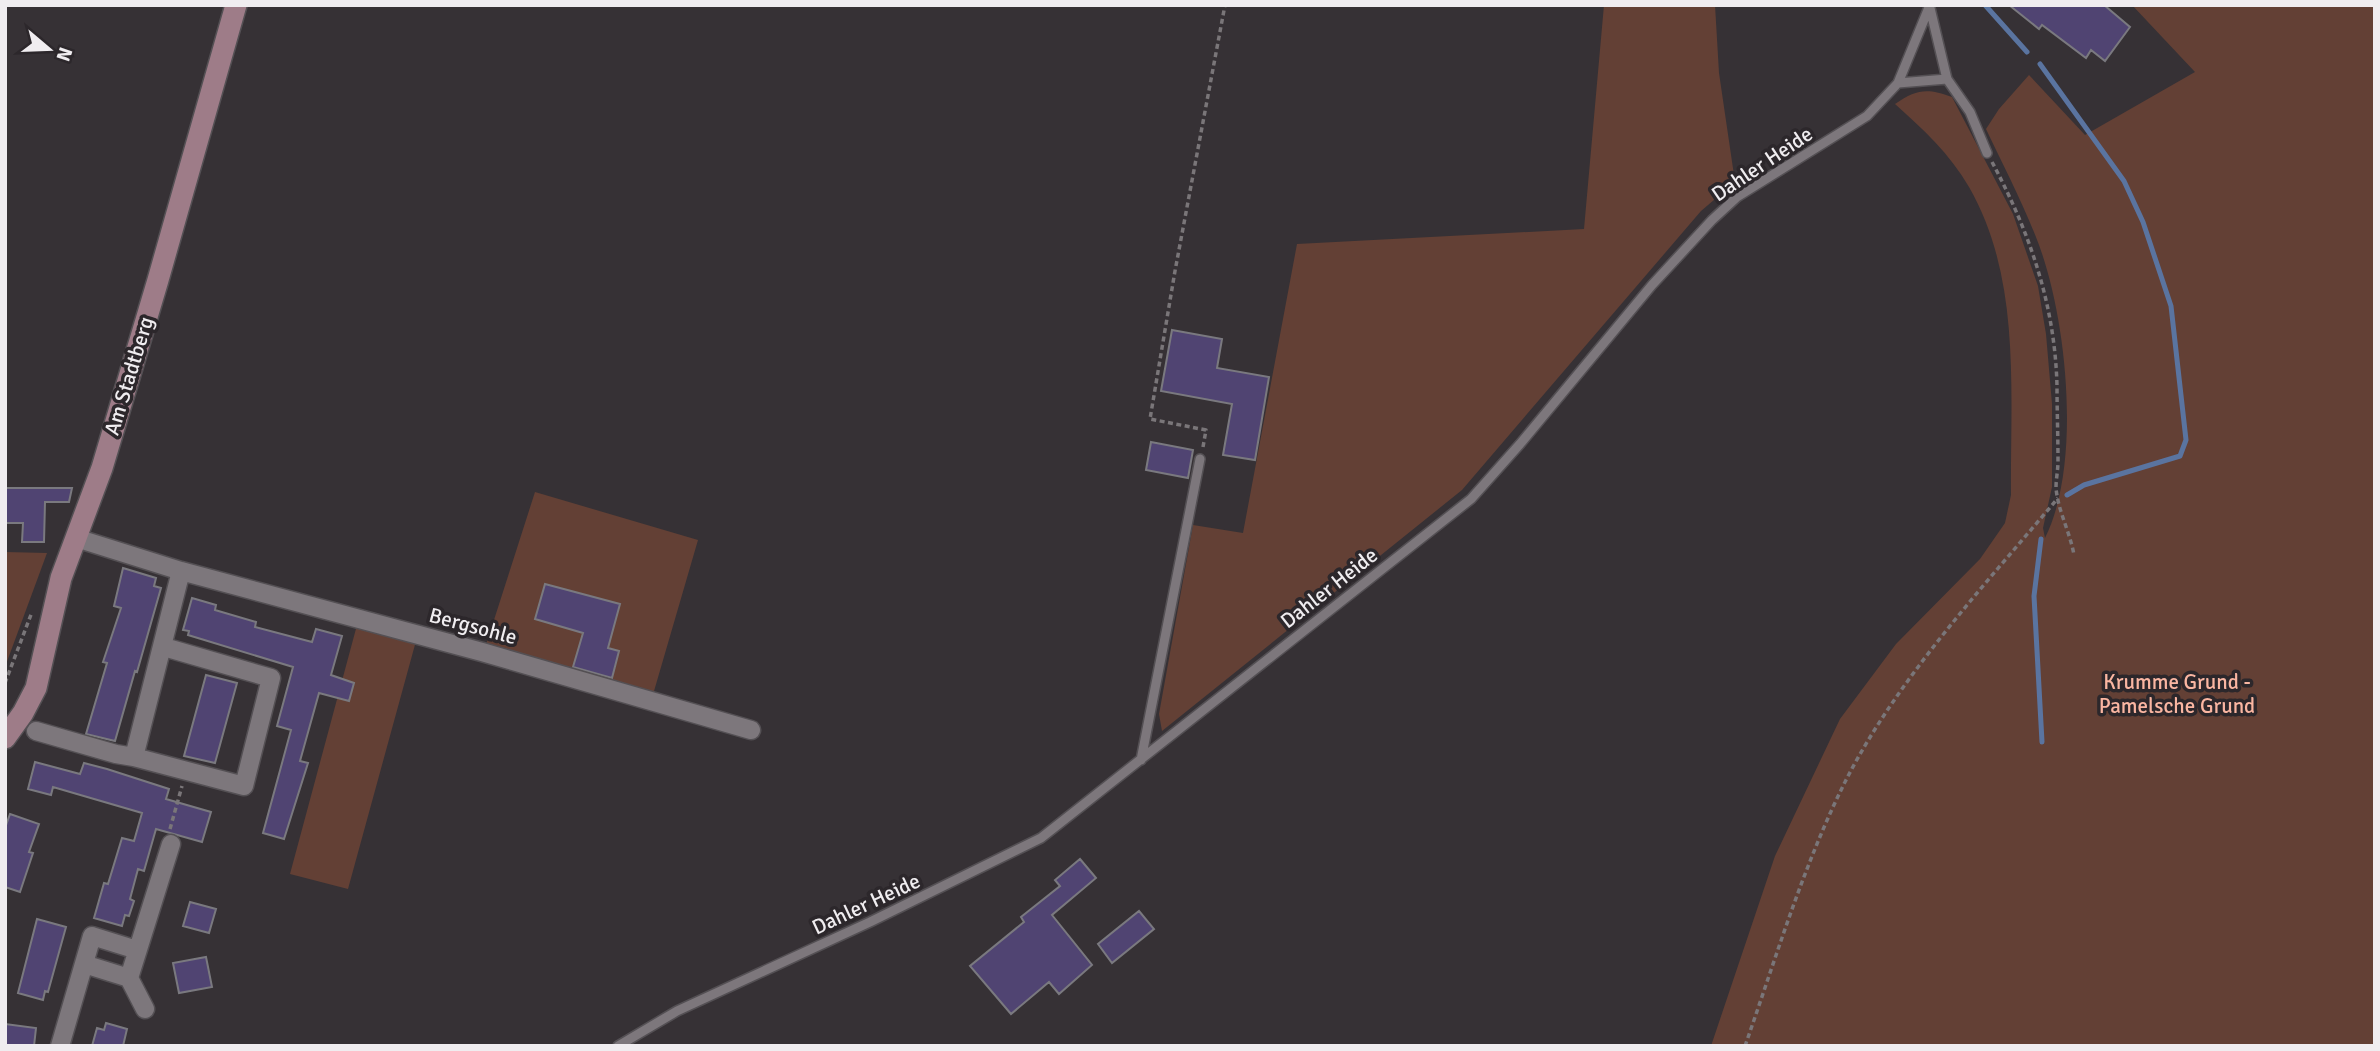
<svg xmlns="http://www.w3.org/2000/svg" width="2380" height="1051" font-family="Signika,sans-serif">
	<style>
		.green { fill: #634035 }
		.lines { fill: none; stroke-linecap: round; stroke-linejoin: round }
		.stream { stroke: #5a74a0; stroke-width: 5 }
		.building { fill: #504472; stroke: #7a797f; stroke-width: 2 }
		.lane-casing { stroke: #545054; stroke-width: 12 }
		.street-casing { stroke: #545054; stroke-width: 21 }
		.secondary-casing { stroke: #545054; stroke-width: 24 }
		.path { stroke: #7a7679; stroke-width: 3.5; stroke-dasharray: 5 3.5; stroke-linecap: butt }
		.lane { stroke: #7d777c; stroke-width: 9 }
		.street { stroke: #7d777c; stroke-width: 18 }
		.secondary { stroke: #9e7c88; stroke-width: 21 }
		.labels { text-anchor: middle; stroke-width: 7; stroke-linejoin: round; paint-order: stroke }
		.street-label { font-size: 21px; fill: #f0edf0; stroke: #2c272b }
		.park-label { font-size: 21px; fill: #fab6a2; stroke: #2c272b }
	</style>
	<rect width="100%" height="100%" fill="#363135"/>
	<!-- green -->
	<path class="green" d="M 1604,5 L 1715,5 L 1719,73 L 1735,182 L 1701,211 L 1462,490 L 1162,731 L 1159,714 L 1193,525 L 1243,533 L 1297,244 L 1584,229 Z
		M 2132,5 L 2375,5 L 2375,1046 L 1711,1046 L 1775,856 L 1840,719 L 1896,644 L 1980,559 L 2005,523 L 2011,495 C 2010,393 2022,279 1969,187 C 1950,154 1923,129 1895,104 C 1917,89 1927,88 1952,97 L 2013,214 L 2038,286 L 2046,334 L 2052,404 L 2052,487 L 2043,528 L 2045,538 C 2082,464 2067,321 2039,245 C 2024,205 2004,167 1986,129 L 1999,109 L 2029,75 L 2085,135 L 2195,72 Z
		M 535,492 L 698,540 L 652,698 L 485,648 Z
		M 5,552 L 47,553 L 5,667 Z
		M 357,625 L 416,641 L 348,889 L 290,874 Z"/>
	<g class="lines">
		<!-- stream -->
		<path class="stream" d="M 1985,5 L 2027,52
			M 2040,64 L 2124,181 L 2143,222 L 2171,306 L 2186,440 L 2180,456 L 2084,485 L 2067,495
			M 2041,539 L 2034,596 L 2042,742"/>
	</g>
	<!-- building -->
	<path class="building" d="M 2009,5 L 2104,5 L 2130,27 L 2105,61 L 2091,50 L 2086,58 L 2042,25 L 2039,29 Z
		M 1172,330 L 1222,339 L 1217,368 L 1269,377 L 1255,460 L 1223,455 L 1232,404 L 1161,391 Z
		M 1151,442 L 1193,450 L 1188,478 L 1146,470 Z
		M 5,488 L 72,488 L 69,502 L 45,502 L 44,542 L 22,542 L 23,523 L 5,523 Z
		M 123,568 L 156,578 L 154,586 L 161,588 L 137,672 L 135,671 L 115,741 L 86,734 L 107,663 L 103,662 L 121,608 L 114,606 Z
		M 545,584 L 620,604 L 608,648 L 619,651 L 612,678 L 573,667 L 583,633 L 535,619 Z
		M 192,598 L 216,605 L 215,610 L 256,622 L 255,627 L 312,642 L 316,629 L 342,636 L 331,675 L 354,683 L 349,701 L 319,693 L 300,761 L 308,763 L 284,839 L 263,833 L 291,730 L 277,726 L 293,667 L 188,635 L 189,631 L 183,630 Z
		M 206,675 L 237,683 L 215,763 L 184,756 Z
		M 35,762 L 80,774 L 84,763 L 107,769 L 169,789 L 166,799 L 211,812 L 202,842 L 156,829 L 144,871 L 138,869 L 130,899 L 134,901 L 129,916 L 125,915 L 122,926 L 94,918 L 104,883 L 108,884 L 122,838 L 134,841 L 142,813 L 53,787 L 51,795 L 28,789 Z
		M 10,814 L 39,824 L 29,852 L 33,853 L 20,892 L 5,887 L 5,828 Z
		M 1080,859 L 1096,878 L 1052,915 L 1092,965 L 1059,994 L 1049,982 L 1011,1014 L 970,966 L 1024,922 L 1021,917 L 1060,886 L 1055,880 Z
		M 190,902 L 216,909 L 209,933 L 183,926 Z
		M 1139,911 L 1154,929 L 1112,963 L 1098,944 Z
		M 37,919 L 66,927 L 48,992 L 45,991 L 43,1000 L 18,993 Z
		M 206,957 L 212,987 L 179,993 L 173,963 Z
		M 106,1023 L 127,1029 L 123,1046 L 92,1046 L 97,1028 L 104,1030 Z
		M 5,1024 L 36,1028 L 34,1046 L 5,1046 Z"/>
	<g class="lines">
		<defs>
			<path id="lane" d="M 1930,8 L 1947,79
				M 1898,83 L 1947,79 L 1970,112 L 1987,153
				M 1141,760 L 1200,459
				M 618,1046 L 677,1011 L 870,922 L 1041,838 L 1471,499 L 1520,444 L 1652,285 L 1712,220 L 1737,197 L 1867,116 L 1898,83 L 1930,5"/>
			<path id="street" d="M 76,538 L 181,571 L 482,652 L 751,730
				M 164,647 L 271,678 L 244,786 L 134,757 L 181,571
				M 36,731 L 116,754 L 134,757
				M 84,964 L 129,978 L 171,844
				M 129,978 L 145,1009
				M 60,1046 L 92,936 L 137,950"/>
			<path id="secondary" d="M 5,738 L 23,713 L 36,688 L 61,578 L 102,468 L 158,280 L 236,5"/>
		</defs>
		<!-- lane casing -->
		<use href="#lane" class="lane-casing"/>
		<!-- street casing -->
		<use href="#street" class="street-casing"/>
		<!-- secondary casing -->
		<use href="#secondary" class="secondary-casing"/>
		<!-- path -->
		<path class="path" d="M 1992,162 C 2030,233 2055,305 2057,386 C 2057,411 2058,436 2058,461 C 2058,470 2056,479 2056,488 C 2058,511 2070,532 2074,555
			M 1203,447 L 1206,430 L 1150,419 L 1175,271 L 1225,5
			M 5,683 L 32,612
			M 170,829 L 182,786
			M 1745,1046 C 1776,958 1803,866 1845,782 C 1897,679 1984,586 2058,498"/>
		<!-- lane -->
		<use href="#lane" class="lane"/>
		<!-- street -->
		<use href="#street" class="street"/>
		<!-- secondary -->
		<use href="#secondary" class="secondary"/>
	</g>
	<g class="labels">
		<!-- street labels -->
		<g class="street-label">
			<text transform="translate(1762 164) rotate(-34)" y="7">Dahler Heide</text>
			<text transform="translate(129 376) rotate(-73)" y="7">Am Stadtberg</text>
			<text transform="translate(1329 588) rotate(-38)" y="7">Dahler Heide</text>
			<text transform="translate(473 626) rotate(15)" y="7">Bergsohle</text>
			<text transform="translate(866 904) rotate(-25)" y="7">Dahler Heide</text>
		</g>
		<!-- park labels -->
		<g class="park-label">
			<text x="2177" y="689">Krumme Grund -<tspan x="2177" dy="24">Pamelsche Grund</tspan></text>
		</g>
	</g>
	<!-- border -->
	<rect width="2380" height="1051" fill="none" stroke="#f0edf0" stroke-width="14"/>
	<!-- north arrow -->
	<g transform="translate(49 49) rotate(109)" stroke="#2c272b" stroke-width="5" paint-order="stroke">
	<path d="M0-5L12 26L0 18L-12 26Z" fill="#f0edf0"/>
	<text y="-10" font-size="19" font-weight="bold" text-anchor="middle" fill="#f0edf0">N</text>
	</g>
</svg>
